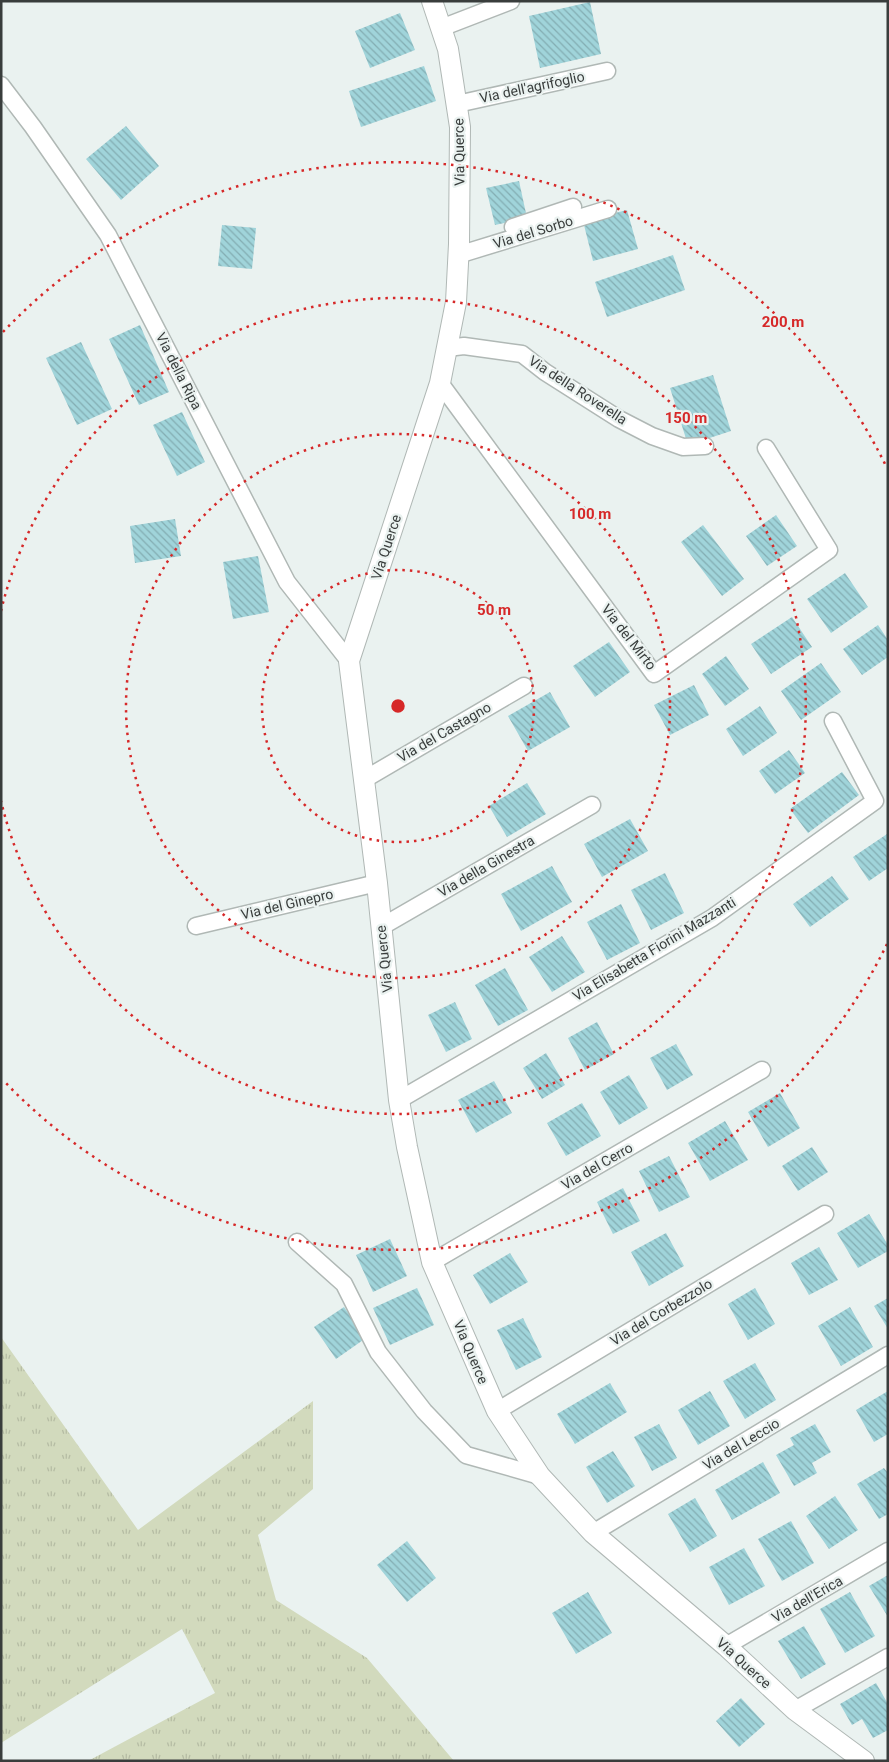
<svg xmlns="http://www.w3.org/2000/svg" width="889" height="1762" font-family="Roboto,sans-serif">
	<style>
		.grass { fill: url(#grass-tufts) }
		.building { fill: url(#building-back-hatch) }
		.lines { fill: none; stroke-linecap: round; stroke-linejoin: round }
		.minor-casing { stroke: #b0b8b5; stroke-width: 19 }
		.tertiary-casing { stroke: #b0b8b5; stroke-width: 22 }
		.minor { stroke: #fff; stroke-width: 16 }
		.tertiary { stroke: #fff; stroke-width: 20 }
		.ring { fill: none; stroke: #d62828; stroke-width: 2.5; stroke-dasharray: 2.5 5 }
		.labels { text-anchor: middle; stroke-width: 4.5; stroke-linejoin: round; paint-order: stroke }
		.street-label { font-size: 14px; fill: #393d3c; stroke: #eaf2f0 }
		.centre { fill: #d62828; stroke: #eaf2f0; stroke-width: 2.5 }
		.ring-label { font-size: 15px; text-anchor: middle; font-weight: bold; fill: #d62828; stroke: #eaf2f0; stroke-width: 4.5; stroke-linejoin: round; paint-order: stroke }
	</style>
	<defs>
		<pattern id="grass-tufts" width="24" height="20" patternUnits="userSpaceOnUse" patternTransform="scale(1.25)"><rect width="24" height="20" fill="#d2dabd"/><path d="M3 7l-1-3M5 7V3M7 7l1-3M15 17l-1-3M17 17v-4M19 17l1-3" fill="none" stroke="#b5bca3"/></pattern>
		<pattern id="building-back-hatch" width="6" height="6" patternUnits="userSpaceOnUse" patternTransform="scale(1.25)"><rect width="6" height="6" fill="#a0d4da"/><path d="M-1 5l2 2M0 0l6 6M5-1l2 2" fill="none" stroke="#83adb2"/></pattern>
	</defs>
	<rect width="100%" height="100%" fill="#eaf2f0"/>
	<!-- grass -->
	<path class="grass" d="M 1,1337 L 138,1530 L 313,1401 L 313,1489 L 258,1535 L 276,1600 L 367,1658 L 454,1761 L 88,1761 L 215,1693 L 182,1629 L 1,1743 Z"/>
	<!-- building -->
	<path class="building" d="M 590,2 L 601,54 L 540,68 L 529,16 Z
		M 400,13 L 415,50 L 370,68 L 355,31 Z
		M 424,66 L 436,101 L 361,127 L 349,91 Z
		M 126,126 L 159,166 L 121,200 L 86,159 Z
		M 519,181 L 527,218 L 495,225 L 486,188 Z
		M 627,210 L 638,249 L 593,261 L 583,221 Z
		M 222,225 L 256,228 L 252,269 L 218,266 Z
		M 673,255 L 685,290 L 607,317 L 595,282 Z
		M 140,325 L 169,392 L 139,405 L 109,339 Z
		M 81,342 L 112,409 L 77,425 L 46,358 Z
		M 713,375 L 731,431 L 688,445 L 670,388 Z
		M 182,412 L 205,462 L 177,476 L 153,425 Z
		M 776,515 L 797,546 L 767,566 L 746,536 Z
		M 175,519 L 181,556 L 135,563 L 130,526 Z
		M 703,525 L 744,579 L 722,596 L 681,542 Z
		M 258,556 L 269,612 L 233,619 L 223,562 Z
		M 845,573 L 868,607 L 831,633 L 807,599 Z
		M 792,617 L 812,647 L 771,674 L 751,644 Z
		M 878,625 L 888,640 L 888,657 L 862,675 L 843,649 Z
		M 609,642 L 630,672 L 595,697 L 573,666 Z
		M 726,656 L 749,689 L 725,706 L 702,674 Z
		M 821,663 L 841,692 L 801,720 L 781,691 Z
		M 694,685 L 709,715 L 670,735 L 654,705 Z
		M 550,692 L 570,727 L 528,751 L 508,716 Z
		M 760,706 L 777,733 L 743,756 L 726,729 Z
		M 789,750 L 805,773 L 775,794 L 759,771 Z
		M 842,772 L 859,795 L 808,833 L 790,809 Z
		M 527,783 L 546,814 L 507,837 L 489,806 Z
		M 630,819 L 648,851 L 602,877 L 584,844 Z
		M 887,834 L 888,868 L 869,881 L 853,857 Z
		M 552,866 L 572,902 L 521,931 L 501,894 Z
		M 665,873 L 684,913 L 651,930 L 631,890 Z
		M 832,876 L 849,899 L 810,927 L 793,904 Z
		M 621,904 L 640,943 L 607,960 L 587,922 Z
		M 562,936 L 585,972 L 552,992 L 529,957 Z
		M 505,968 L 528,1010 L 498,1026 L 475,985 Z
		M 455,1002 L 472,1039 L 446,1052 L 428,1015 Z
		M 597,1022 L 614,1054 L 585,1070 L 568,1038 Z
		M 676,1044 L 693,1075 L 667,1090 L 650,1058 Z
		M 546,1053 L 565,1085 L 542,1099 L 523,1068 Z
		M 629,1075 L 648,1108 L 619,1125 L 600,1092 Z
		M 494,1081 L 512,1113 L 476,1133 L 458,1100 Z
		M 780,1093 L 800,1128 L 768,1147 L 748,1112 Z
		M 582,1103 L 601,1136 L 566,1156 L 547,1123 Z
		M 725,1121 L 748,1160 L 710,1181 L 688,1143 Z
		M 812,1147 L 828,1172 L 798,1191 L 782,1166 Z
		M 669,1156 L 690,1197 L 659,1212 L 639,1171 Z
		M 623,1188 L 640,1221 L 613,1234 L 597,1202 Z
		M 869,1214 L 888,1245 L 888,1251 L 858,1268 L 837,1233 Z
		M 666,1233 L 684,1266 L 649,1286 L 631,1252 Z
		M 390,1239 L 407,1276 L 373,1292 L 356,1255 Z
		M 819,1247 L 838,1280 L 809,1295 L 791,1263 Z
		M 510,1253 L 528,1282 L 490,1304 L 473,1275 Z
		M 417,1288 L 434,1325 L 390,1345 L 373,1308 Z
		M 755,1288 L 775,1324 L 748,1340 L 728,1304 Z
		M 888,1298 L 888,1329 L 874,1306 Z
		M 344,1307 L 366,1338 L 336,1359 L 314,1327 Z
		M 850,1307 L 873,1347 L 841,1366 L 818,1326 Z
		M 523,1318 L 542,1357 L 516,1370 L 497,1330 Z
		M 755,1363 L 776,1400 L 745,1419 L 723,1381 Z
		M 610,1383 L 627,1412 L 575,1444 L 557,1414 Z
		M 710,1391 L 730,1426 L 698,1445 L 678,1410 Z
		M 888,1391 L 888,1434 L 874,1442 L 856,1410 Z
		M 659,1424 L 677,1458 L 652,1471 L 634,1437 Z
		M 815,1424 L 831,1452 L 812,1463 L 817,1473 L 794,1486 L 776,1455 L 794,1445 L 790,1438 Z
		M 613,1451 L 635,1486 L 607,1503 L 586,1467 Z
		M 763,1462 L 780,1493 L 732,1520 L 715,1490 Z
		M 884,1468 L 888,1473 L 888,1514 L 879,1519 L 857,1484 Z
		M 835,1496 L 858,1530 L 829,1549 L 806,1516 Z
		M 695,1498 L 717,1536 L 690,1552 L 668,1514 Z
		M 791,1521 L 814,1563 L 782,1581 L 758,1539 Z
		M 407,1541 L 436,1578 L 407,1602 L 377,1565 Z
		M 744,1548 L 765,1586 L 729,1605 L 709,1567 Z
		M 888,1575 L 888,1617 L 869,1586 Z
		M 588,1592 L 612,1633 L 576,1654 L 552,1613 Z
		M 850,1592 L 875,1636 L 845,1653 L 820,1609 Z
		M 804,1626 L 826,1664 L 801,1679 L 778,1641 Z
		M 876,1683 L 888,1704 L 888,1730 L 873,1738 L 862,1719 L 852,1725 L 840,1704 Z
		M 741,1698 L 765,1724 L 739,1747 L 716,1721 Z"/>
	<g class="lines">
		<defs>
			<path id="minor" d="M 441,28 L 511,1
				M 1,85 L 33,127 L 108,235 L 287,582 L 349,661
				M 457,104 L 607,71
				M 513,227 L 573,207
				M 458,255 L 608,209
				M 447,348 L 464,346 L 522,354 L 545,372 L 619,419 L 652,436 L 683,447 L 705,446
				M 440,383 L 654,674 L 829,550 L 766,448
				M 365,779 L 524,686
				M 196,926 L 377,883
				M 381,927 L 592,805
				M 399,1100 L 712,918 L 875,801 L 833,721
				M 297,1242 L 344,1284 L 378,1352 L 424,1411 L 466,1455 L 540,1476
				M 432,1262 L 762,1070
				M 497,1411 L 825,1214
				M 593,1533 L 888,1355
				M 726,1646 L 888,1551
				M 795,1710 L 888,1657"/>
			<path id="tertiary" d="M 432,1 L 448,49 L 460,127 L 459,244 L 456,302 L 440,383 L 349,661 L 377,883 L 399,1100 L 407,1147 L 432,1262 L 497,1411 L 540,1476 L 593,1533 L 726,1646 L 795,1710 L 864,1761"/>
		</defs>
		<!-- minor casing -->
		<use href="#minor" class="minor-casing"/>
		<!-- tertiary casing -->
		<use href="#tertiary" class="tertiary-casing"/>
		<!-- minor -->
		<use href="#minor" class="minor"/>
		<!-- tertiary -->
		<use href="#tertiary" class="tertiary"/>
	</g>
	<!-- distance rings -->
	<g class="ring">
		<circle cx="398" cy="706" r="136"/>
		<circle cx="398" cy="706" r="272"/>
		<path d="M1 611A408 408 0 1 1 1 801"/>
		<path d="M887 944A544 544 0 0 1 3 1080M3 332A544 544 0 0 1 887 468"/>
	</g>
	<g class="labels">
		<!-- street labels -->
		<g class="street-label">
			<text transform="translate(532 87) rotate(-12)" y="5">Via dell'agrifoglio</text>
			<text transform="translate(459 152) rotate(-91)" y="5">Via Querce</text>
			<text transform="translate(533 232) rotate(-17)" y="5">Via del Sorbo</text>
			<text transform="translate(179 371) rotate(63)" y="5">Via della Ripa</text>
			<text transform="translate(578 390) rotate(33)" y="5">Via della Roverella</text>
			<text transform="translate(386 547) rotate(-72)" y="5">Via Querce</text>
			<text transform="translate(629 637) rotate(52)" y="5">Via del Mirto</text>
			<text transform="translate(444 732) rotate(-30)" y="5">Via del Castagno</text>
			<text transform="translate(486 866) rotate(-30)" y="5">Via della Ginestra</text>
			<text transform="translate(287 904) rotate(-13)" y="5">Via del Ginepro</text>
			<text transform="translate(654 949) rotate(-31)" y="5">Via Elisabetta Fiorini Mazzanti</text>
			<text transform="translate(384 959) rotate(-96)" y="5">Via Querce</text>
			<text transform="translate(597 1166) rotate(-30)" y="5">Via del Cerro</text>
			<text transform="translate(661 1312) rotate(-31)" y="5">Via del Corbezzolo</text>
			<text transform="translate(471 1352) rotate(67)" y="5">Via Querce</text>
			<text transform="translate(741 1444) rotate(-31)" y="5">Via del Leccio</text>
			<text transform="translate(807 1599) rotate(-30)" y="5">Via dell'Erica</text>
			<text transform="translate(744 1663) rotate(42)" y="5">Via Querce</text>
		</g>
	</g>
	<circle cx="398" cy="706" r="8" class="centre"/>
	<g class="ring-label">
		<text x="783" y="327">200 m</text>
		<text x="686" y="423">150 m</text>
		<text x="590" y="519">100 m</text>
		<text x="494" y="615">50 m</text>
	</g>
	<!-- border -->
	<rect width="889" height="1762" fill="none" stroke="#393d3c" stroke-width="5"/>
</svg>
